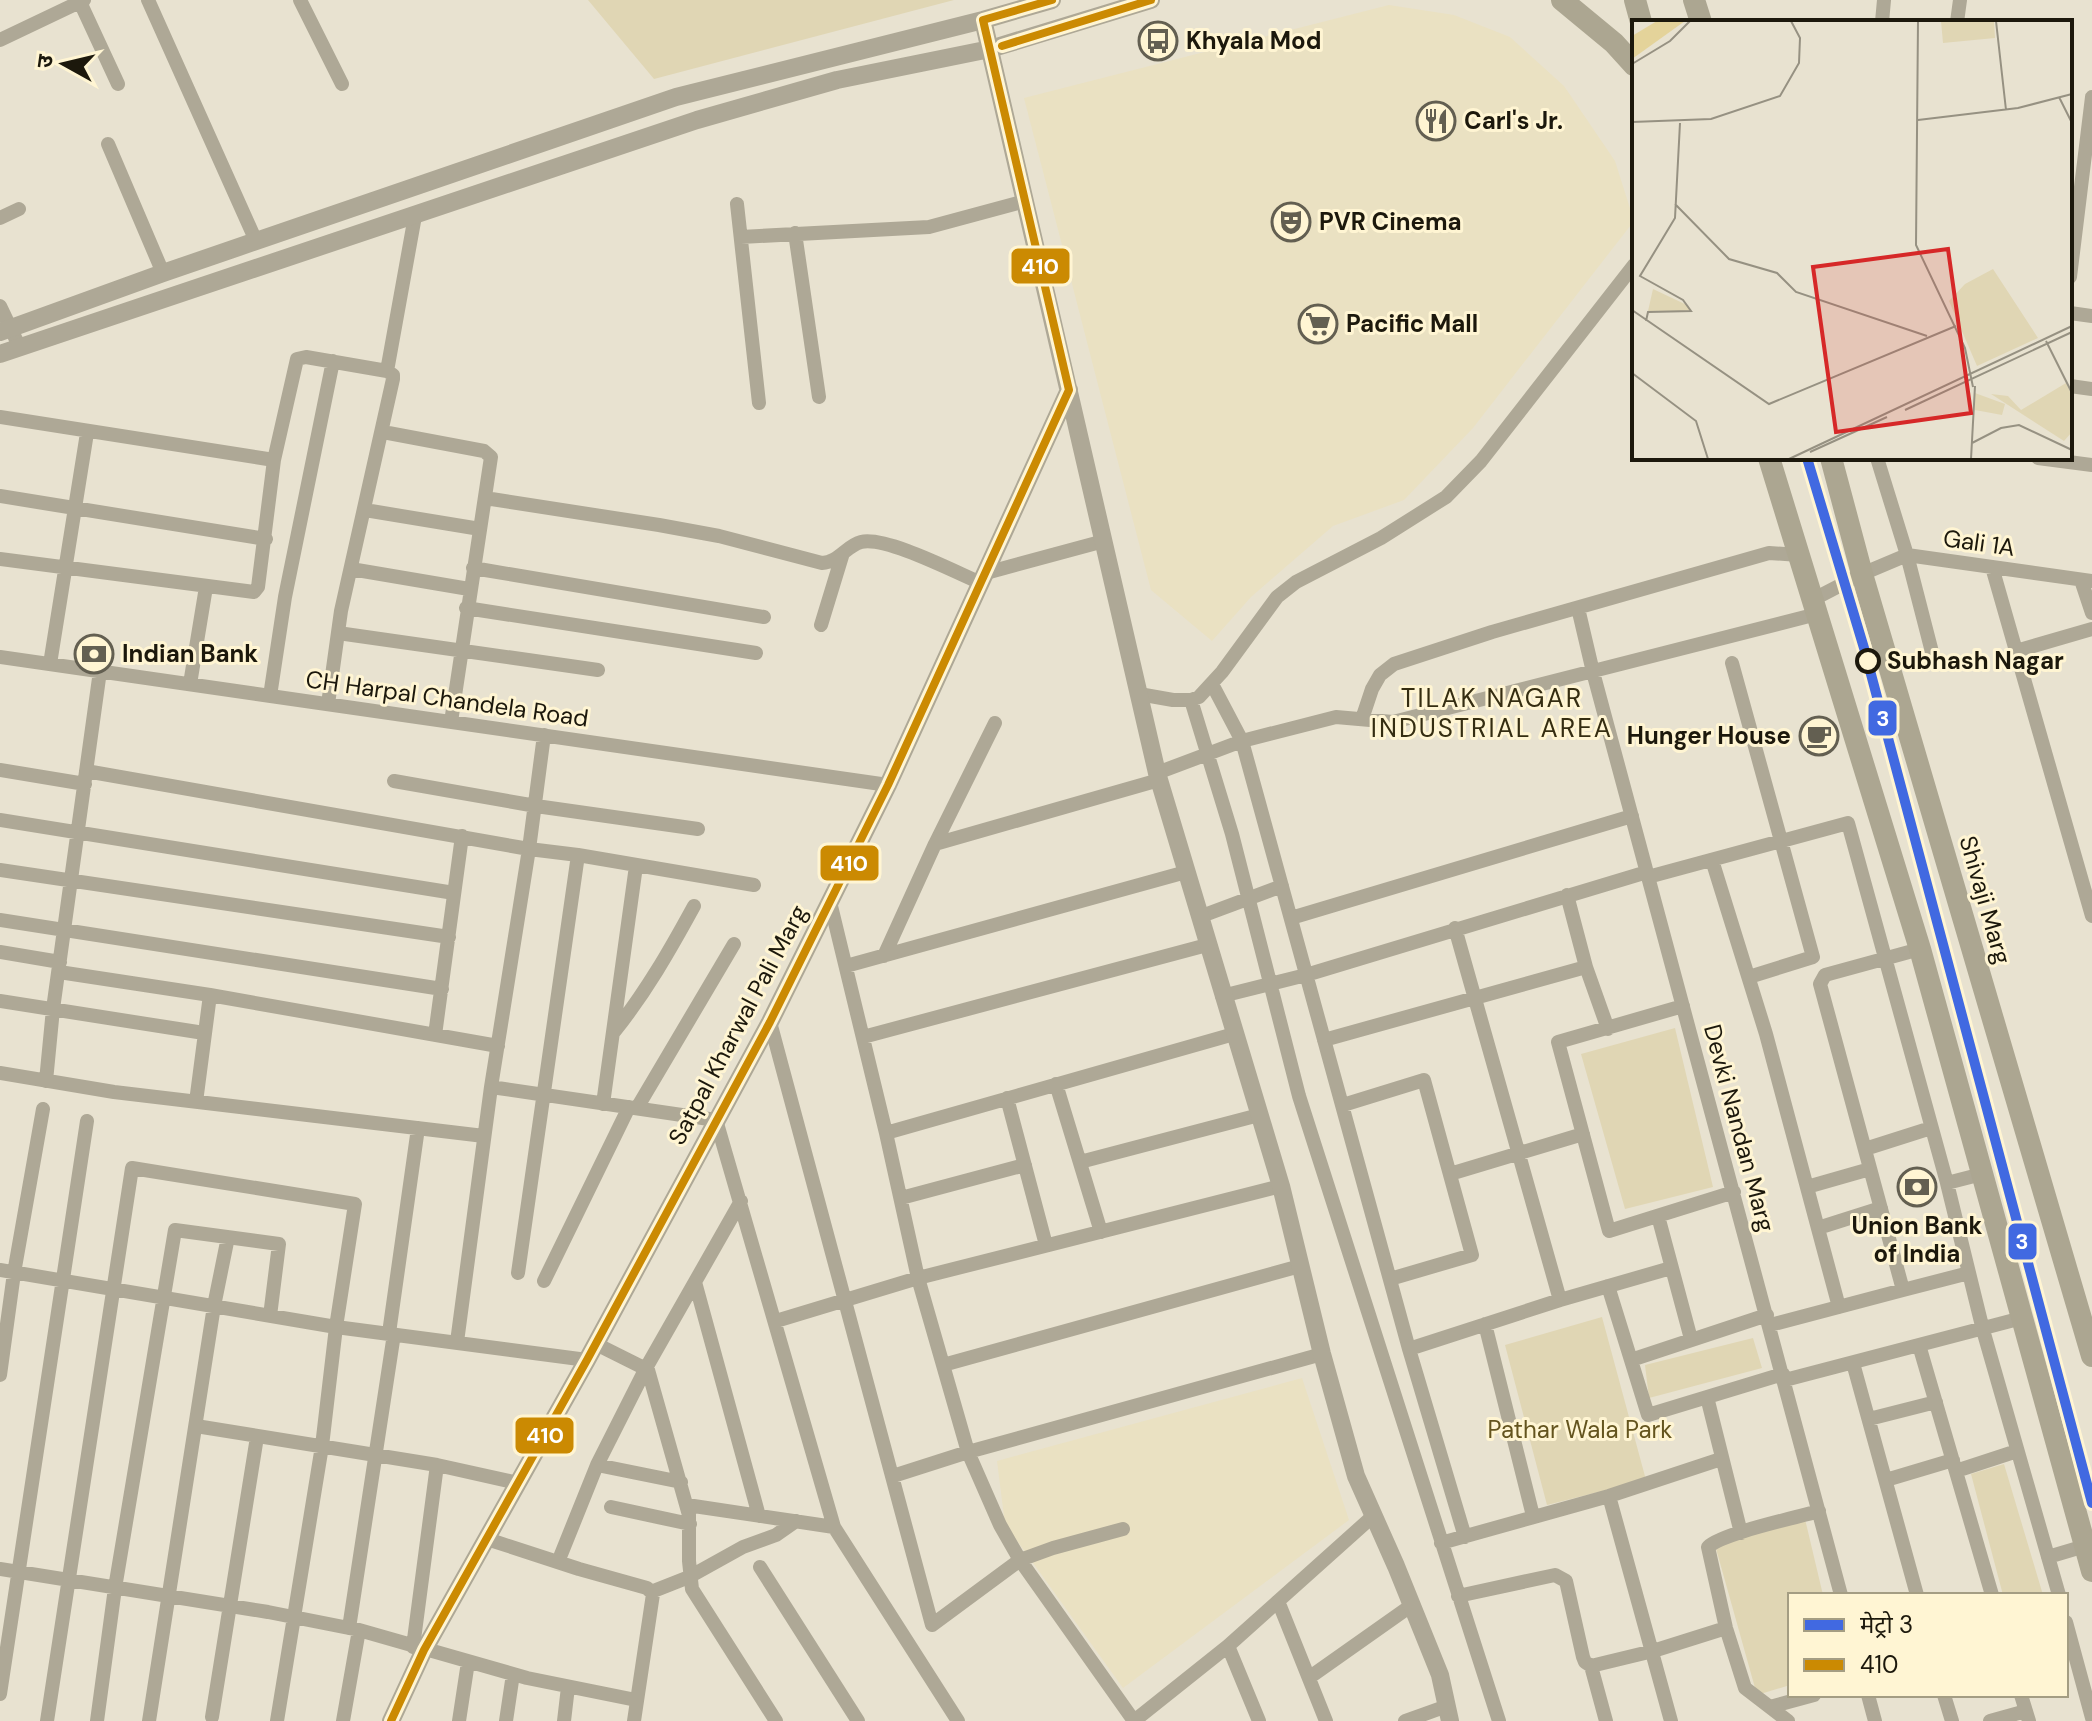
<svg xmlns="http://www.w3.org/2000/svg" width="2092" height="1721" font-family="'DM Sans','Noto Sans Devanagari',sans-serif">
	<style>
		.built { fill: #eae1c2 }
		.green { fill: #e0d6b4 }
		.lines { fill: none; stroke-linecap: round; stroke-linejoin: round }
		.minor { stroke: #aea896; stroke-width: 14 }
		.tertiary { stroke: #aea896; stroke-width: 18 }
		.secondary { stroke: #aca691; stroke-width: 22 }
		.bus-1-casing { stroke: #fff5d3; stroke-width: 14 }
		.bus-1 { stroke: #cb8a02; stroke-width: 8 }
		.metro-1-casing { stroke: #fff5d3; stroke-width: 16 }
		.metro-1 { stroke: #4169e1; stroke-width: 10 }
		.stop-dot { fill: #fff5d3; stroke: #1c180c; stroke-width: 4 }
		.labels { text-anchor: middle; stroke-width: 6; stroke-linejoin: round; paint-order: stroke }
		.poi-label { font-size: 24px; font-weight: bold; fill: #1c180c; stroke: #fff5d3; text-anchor: start }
		.street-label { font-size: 24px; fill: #1c180c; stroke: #fff5d3 }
		.stop-label { font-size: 24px; font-weight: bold; fill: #1c180c; stroke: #fff5d3; text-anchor: start }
		.park-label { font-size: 24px; fill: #64541e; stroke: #fff5d3 }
		.neighbourhood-label { font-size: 26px; letter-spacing: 2px; fill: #352d11; stroke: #fff5d3 }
		.inset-road { fill: none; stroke: #969182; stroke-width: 2 }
		.view { fill: #d62828; fill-opacity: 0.15; stroke: #d62828; stroke-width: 4 }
		.inset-edge { fill: none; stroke: #1c180c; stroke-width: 4 }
		.line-badge { stroke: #fff5d3; stroke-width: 3 }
		.badge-label { font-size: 22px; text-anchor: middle; font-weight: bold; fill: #fff }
	</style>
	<rect width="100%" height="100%" fill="#e8e2d0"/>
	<!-- built -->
	<path class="built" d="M 1389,5 L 1454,15 L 1510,37 L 1564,86 L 1615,161 L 1634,221 L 1473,428 L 1404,500 L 1333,526 L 1251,597 L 1212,641 L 1151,590 L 1024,98 Z
		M 1302,1378 L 1349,1520 L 1123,1688 L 1005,1524 L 997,1461 Z"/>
	<!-- green -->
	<path class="green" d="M 588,0 L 954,0 L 654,79 Z
		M 1675,1028 L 1713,1187 L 1625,1209 L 1581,1054 Z
		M 1602,1317 L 1646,1480 L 1547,1505 L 1505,1345 Z
		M 1753,1338 L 1762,1368 L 1649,1398 L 1645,1365 Z
		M 2004,1464 L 2043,1595 L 2003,1595 L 1971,1474 Z
		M 1805,1519 L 1823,1595 L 1790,1595 L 1790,1685 L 1757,1695 L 1715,1545 Z"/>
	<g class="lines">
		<!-- minor -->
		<path class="minor" d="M 148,0 L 256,241
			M 300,0 L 342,84
			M 80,2 L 118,84
			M 1882,22 L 1884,0
			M 1957,22 L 1960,0
			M 0,40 L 84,0
			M 108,144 L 163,273
			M 737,204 L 759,403
			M 0,218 L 19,209
			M 795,233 L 819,397
			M 741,237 L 929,227 L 1025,201
			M 2070,277 L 2092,97
			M 0,306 L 20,348
			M 2070,313 L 2092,316
			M 387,371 L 415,216
			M 2070,386 L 2092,389
			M 0,417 L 274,460
			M 383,432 L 484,451 L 491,457 L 451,722
			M 1877,458 L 1907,555 L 1933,656
			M 2038,458 L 2092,465
			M 0,496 L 266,539
			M 485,498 L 659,525 L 719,536 L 822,563 C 839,562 846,546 861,542 C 886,536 955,572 981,583
			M 365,510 L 480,529
			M 0,559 L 254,592 L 258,587 L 274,460 L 297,359 L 306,357 L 387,371 L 393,375 L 393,379 L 341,611 L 328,704
			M 1992,567 L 2092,916
			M 473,568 L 764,617
			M 351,569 L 469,589
			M 986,573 L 1104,541
			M 2081,580 L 2092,613
			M 1812,600 L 1862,574 L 1907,555 L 2092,581
			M 466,608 L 756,653
			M 1578,608 L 1593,672 L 1841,1595
			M 821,625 L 843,553
			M 338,633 L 598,670
			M 2016,651 L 2092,629
			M 0,657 L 888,785
			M 1732,663 L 1813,957 L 1749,977
			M 50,664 L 87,433
			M 190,684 L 206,587
			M 1212,684 L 1242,741 L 1409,1349 L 1465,1537
			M 1139,694 L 1173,700 L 1191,700 L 1199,697 L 1222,672 L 1277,597 L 1296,582 L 1381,538 L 1446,497 L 1481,461 L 1634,265
			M 270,696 L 285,597 L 333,361
			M 1191,700 L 1232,834 L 1299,1096 L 1499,1721
			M 1362,719 L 1372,689 L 1380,675 L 1394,664 L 1492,632 L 1769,553 L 1799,555
			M 0,770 L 85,784
			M 86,771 L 529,849 L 578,855 L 754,885
			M 1157,773 L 1242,741 L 1336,717 L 1393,722 L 1817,614
			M 394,781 L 536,806 L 698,829
			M 0,820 L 454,893
			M 935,844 L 1159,780
			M 1712,860 L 1766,1034 L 1839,1307
			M 0,870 L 449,937
			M 1648,877 L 1848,823 L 1947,1183 L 1983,1330 L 2059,1595
			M 1567,895 L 1586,967 L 1608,1029
			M 830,902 L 886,1133 L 918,1278 L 968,1452 L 1322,1354
			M 1199,917 L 1282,886
			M 1291,918 L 1632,816
			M 0,920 L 442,989
			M 1455,928 L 1560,1300
			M 0,952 L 60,962
			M 884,956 L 935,844 L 995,723
			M 846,966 L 1186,872
			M 59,972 L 210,995 L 498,1046
			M 1222,996 L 1306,975 L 1647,872
			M 0,1001 L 204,1033
			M 1683,1006 L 1558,1042 L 1609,1231 L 1734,1192
			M 770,1022 L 932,1625 L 1020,1560 L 1053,1548 L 1123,1529
			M 614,1032 C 646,992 670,950 694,906
			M 435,1035 L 462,836
			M 863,1037 L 1207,945
			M 1324,1040 L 1586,967
			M 0,1073 L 114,1092 L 484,1136
			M 46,1081 L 53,1009 L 100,671
			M 1056,1084 L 1101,1232
			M 491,1087 L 529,849 L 544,735
			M 1007,1098 L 1046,1245
			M 196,1102 L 210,995
			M 603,1104 L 636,866
			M 1343,1105 L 1424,1080 L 1472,1255 L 1390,1279
			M 637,1108 L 734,944
			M 886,1133 L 1234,1034
			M 1865,1149 L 1931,1128
			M 1080,1162 L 1259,1115
			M 1450,1174 L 1583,1134
			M 1947,1183 L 1982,1174
			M 1807,1187 L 1870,1169
			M 901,1198 L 1025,1165
			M 1658,1216 L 1691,1339
			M 1818,1228 L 1881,1208
			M 0,1270 L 336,1327 L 587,1360
			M 518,1273 L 578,855
			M 544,1281 L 629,1107
			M 695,1282 L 759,1516
			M 1608,1286 L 1648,1415 L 1783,1374
			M 1903,1290 L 1969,1273
			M 776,1321 L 918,1278 L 1281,1186
			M 1485,1324 L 1533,1516
			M 1770,1325 L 1903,1290 L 1820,984 L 1825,975 L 1920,949
			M 389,1333 L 418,1128
			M 457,1342 L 491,1087 L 716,1120 L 834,1527 L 958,1721
			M 596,1344 L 648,1370 L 689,1515 L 689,1561 L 692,1589 L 776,1721
			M 1919,1345 L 1992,1595
			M 1409,1349 L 1560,1300 L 1671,1268
			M 1631,1360 L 1767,1315
			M 1853,1363 L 1917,1595
			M 943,1365 L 1300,1266
			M 0,1375 L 14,1273 L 43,1109
			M 1785,1380 L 2022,1318
			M 1707,1397 L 1741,1533
			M 1869,1419 L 1936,1402
			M 196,1426 L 437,1465 L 518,1483
			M 597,1465 L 681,1482
			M 1956,1471 L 2017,1451
			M 893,1476 L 968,1452 L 1000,1525 L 1020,1560 L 1134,1721
			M 1886,1480 L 1953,1460
			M 1609,1496 L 1671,1721
			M 687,1505 L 834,1527
			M 611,1507 L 690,1524
			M 487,1539 L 579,1569 L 647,1588 L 653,1594 L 634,1721
			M 1441,1543 L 1609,1496 L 1721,1459
			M 2048,1557 L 2085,1546
			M 558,1562 L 597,1465 L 646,1368 L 741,1201
			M 760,1567 L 858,1721
			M 0,1569 L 268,1612 L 359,1630 L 527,1678 L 636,1700
			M 651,1592 L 689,1577 L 743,1547 L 776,1535 L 796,1521
			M 1458,1596 L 1555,1575 L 1566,1581 L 1583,1657 L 1585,1662 L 1591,1666 L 1653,1651 L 1726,1628
			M 1278,1601 L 1326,1721
			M 2066,1622 L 2092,1718
			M 349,1628 L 394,1334
			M 1228,1646 L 1259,1721
			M 413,1647 L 437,1465
			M 1591,1666 L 1606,1721
			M 1310,1677 L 1412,1605
			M 0,1694 L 87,1121
			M 1868,1695 L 1875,1721
			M 1944,1695 L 1952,1721
			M 2021,1695 L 2029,1721
			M 1770,1707 L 1814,1695
			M 212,1717 L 257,1437
			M 47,1721 L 132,1168 L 355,1204 L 336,1327 L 322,1446 L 277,1721
			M 97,1721 L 115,1588 L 175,1230 L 279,1244 L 270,1316
			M 149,1721 L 214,1306 L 228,1237
			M 343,1721 L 359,1630
			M 459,1721 L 468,1662
			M 506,1721 L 513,1674
			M 564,1721 L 568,1687
			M 1134,1721 L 1228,1646 L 1372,1517
			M 1405,1721 L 1447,1706
			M 1788,1721 L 1745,1688 L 1726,1628 L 1708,1547 C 1723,1533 1795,1518 1819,1511
			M 1990,1721 L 2026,1711"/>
		<!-- tertiary -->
		<path class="tertiary" d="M 983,20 L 1157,773 L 1281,1186 L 1322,1354 L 1356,1476 L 1396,1566 L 1440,1675 L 1450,1721
			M 0,332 L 163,273 L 676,97 L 983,20 L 1052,0
			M 0,354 L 697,120 L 837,80 L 990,49 L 1151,0
			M 391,1721 L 424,1650 L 587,1360 L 770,1022 L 888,785 L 1069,390"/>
		<!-- secondary -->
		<path class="secondary" d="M 1562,0 L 1614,43 L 1634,65
			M 1635,0 L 1641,22
			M 1694,0 L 1701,22
			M 1769,458 L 1920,949 L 2092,1571
			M 1831,458 L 1862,574 L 2092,1356"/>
		<defs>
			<path id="bus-1" d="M 1002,46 L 1151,0
				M 391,1721 L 424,1650 L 587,1360 L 770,1022 L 888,785 L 1069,390 L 983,20 L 1052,0"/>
		</defs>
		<!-- bus-1 casing -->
		<use href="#bus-1" class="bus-1-casing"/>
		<!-- bus-1 -->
		<use href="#bus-1" class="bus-1"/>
		<defs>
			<path id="metro-1" d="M 1807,458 L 1864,648 L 2092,1503"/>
		</defs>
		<!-- metro-1 casing -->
		<use href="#metro-1" class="metro-1-casing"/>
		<!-- metro-1 -->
		<use href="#metro-1" class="metro-1"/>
	</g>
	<!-- icons -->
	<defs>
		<symbol id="bus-ring" viewBox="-11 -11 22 22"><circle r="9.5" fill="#fff5d3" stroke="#635f51" stroke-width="1.5"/><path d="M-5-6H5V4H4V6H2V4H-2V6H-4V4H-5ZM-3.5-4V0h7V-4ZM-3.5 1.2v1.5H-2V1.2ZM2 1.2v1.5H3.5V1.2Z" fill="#635f51"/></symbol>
		<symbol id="restaurant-ring" viewBox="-11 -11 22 22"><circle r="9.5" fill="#fff5d3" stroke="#635f51" stroke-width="1.5"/><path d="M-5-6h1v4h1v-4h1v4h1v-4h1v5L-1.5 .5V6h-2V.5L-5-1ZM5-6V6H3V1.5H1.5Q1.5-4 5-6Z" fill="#635f51"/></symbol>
		<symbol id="theatre-ring" viewBox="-11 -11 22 22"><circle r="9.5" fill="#fff5d3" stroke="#635f51" stroke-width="1.5"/><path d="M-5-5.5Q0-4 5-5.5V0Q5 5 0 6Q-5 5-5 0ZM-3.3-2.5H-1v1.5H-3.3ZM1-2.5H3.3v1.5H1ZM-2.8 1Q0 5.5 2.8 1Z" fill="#635f51"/></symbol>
		<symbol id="supermarket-ring" viewBox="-11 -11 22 22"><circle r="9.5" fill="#fff5d3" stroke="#635f51" stroke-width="1.5"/><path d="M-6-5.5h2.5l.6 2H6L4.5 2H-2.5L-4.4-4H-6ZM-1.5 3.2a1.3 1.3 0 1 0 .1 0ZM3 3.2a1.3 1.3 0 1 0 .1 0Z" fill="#635f51"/></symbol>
		<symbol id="bank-ring" viewBox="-11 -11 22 22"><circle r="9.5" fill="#fff5d3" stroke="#635f51" stroke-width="1.5"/><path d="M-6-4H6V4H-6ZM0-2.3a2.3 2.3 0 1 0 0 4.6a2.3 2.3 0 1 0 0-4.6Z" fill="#635f51"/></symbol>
		<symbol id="cafe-ring" viewBox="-11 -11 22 22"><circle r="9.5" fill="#fff5d3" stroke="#635f51" stroke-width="1.5"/><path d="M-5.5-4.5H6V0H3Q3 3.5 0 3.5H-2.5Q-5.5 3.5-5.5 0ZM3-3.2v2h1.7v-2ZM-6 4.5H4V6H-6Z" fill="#635f51"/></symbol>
	</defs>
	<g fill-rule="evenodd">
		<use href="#bus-ring" x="1136" y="19" width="44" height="44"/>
		<use href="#restaurant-ring" x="1414" y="99" width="44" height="44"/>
		<use href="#theatre-ring" x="1269" y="200" width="44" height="44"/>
		<use href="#supermarket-ring" x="1296" y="302" width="44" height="44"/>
		<use href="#bank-ring" x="72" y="632" width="44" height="44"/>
		<use href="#cafe-ring" x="1797" y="714" width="44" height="44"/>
		<use href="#bank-ring" x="1895" y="1165" width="44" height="44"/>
	</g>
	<!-- markers -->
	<circle class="stop-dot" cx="1868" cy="661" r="11"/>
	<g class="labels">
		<!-- poi labels -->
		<g class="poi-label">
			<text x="1186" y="49">Khyala Mod</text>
			<text x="1464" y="129">Carl's Jr.</text>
			<text x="1319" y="230">PVR Cinema</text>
			<text x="1346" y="332">Pacific Mall</text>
			<text x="122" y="662">Indian Bank</text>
			<text x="1791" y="744" text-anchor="end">Hunger House</text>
			<text x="1917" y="1234" text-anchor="middle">Union Bank<tspan x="1917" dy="28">of India</tspan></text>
		</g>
		<!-- street labels -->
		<g class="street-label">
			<text transform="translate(1979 543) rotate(8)" y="8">Gali 1A</text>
			<text transform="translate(447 699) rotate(8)" y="8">CH Harpal Chandela Road</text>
			<text transform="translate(1985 900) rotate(74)" y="8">Shivaji Marg</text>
			<text transform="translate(738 1025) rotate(-62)" y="8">Satpal Kharwal Pali Marg</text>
			<text transform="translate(1739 1128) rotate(75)" y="8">Devki Nandan Marg</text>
		</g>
		<!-- stop labels -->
		<g class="stop-label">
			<text x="1887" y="669">Subhash Nagar</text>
		</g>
		<!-- park labels -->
		<g class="park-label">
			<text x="1580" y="1438">Pathar Wala Park</text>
		</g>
		<!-- neighbourhood labels -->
		<g class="neighbourhood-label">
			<text x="1492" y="707">TILAK NAGAR<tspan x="1492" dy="30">INDUSTRIAL AREA</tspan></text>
		</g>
	</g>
	<!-- overview -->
	<g transform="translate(1632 20)">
		<rect width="440" height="440" fill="#e8e2d0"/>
		<path d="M 309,1 L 362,1 L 363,18 L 311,23 ZM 361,249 L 406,318 L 345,346 L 317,281 L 333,264 ZM 21,269 L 57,286 L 57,292 L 16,291 ZM 434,363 L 440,375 L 440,412 L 432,421 L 359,374 L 376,376 L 389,390 ZM 343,373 L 373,384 L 370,395 L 343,390 Z" fill="#e0d6b4"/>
		<path d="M 25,1 L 53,1 L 0,39 L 0,16 Z" fill="#e4d39a"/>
		<path class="inset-road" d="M 286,1 L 284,225 L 333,328 L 341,367M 364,1 L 374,90M 0,44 L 38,21 L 58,1M 427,77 L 440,103M 286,100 L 386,88 L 440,74M 0,102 L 79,99 L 148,76 L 167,43 L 168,18 L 159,1M 43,184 L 97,239 L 145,253 L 164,272 L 295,316M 0,290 L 137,384 L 324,306M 14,301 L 16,292 L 59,291 L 51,280 L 8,256 L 43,198 L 48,103M 414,321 L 440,373M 0,353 L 64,401 L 76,439M 273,390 L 440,312M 340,423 L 369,408 L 387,405 L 440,430M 178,432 L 255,397M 157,439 L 440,306M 339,439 L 343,366"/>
		<path class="view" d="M 316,229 L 339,393 L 204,412 L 181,247 Z"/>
		<rect width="440" height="440" class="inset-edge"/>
	</g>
	<g class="line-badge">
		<rect x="1010" y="247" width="61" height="38" rx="8" fill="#cb8a02"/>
		<rect x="1867" y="699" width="31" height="38" rx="8" fill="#4169e1"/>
		<rect x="819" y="844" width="61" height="38" rx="8" fill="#cb8a02"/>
		<rect x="2007" y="1222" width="31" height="39" rx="8" fill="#4169e1"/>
		<rect x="514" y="1416" width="61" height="39" rx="8" fill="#cb8a02"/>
	</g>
	<g class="badge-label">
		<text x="1040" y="274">410</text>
		<text x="1883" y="726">3</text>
		<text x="849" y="871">410</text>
		<text x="2022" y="1249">3</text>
		<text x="545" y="1443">410</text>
	</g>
	<!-- legend -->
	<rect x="1788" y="1593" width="280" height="104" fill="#fff5d3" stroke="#a49d83" stroke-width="2"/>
	<rect x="1804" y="1619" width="40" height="12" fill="#4169e1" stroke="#a49d83" stroke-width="2"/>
	<text x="1860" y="1633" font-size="24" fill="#1c180c">मेट्रो 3</text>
	<rect x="1804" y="1659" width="40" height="12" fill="#cb8a02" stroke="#a49d83" stroke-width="2"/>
	<text x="1860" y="1673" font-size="24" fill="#1c180c">410</text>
	<!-- north arrow -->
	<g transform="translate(64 64) rotate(278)" stroke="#fff5d3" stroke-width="6" paint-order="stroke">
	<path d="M0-6L14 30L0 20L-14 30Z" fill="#1c180c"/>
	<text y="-12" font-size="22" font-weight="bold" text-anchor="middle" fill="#1c180c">उ</text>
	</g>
</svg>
